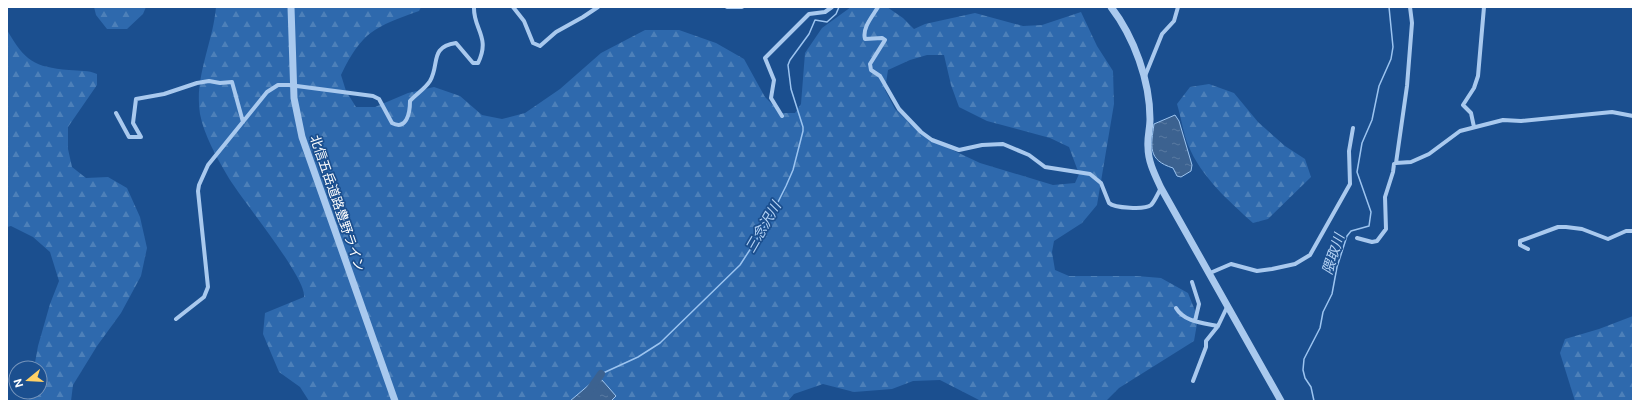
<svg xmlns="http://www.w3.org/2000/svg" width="1640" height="408" font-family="'Public Sans','Noto Sans JP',sans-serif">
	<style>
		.forest { fill: url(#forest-firs); fill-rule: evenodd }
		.water { fill: url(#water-ripples); stroke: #9cc4f0 }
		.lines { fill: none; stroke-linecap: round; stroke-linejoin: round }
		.stream { stroke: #9cc4f0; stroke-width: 1.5 }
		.river { stroke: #3c6290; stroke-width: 8 }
		.minor { stroke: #a9c9ee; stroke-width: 4 }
		.tertiary { stroke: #a9c9ee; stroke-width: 7 }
		.labels { text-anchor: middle; stroke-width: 3.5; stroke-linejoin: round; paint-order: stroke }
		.street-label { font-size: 13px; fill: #fff; stroke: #1b4f8f }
		.water-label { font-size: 14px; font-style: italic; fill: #b5d3f5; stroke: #1b4f8f }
	</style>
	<defs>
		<pattern id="forest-firs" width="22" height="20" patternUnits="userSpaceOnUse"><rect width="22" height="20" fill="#2e69ad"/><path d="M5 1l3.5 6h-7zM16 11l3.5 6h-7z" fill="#4d80b9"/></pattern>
		<pattern id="water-ripples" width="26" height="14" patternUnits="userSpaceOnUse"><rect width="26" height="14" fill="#3c6290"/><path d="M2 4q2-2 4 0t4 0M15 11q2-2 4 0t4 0" fill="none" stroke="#597aa1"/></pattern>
	</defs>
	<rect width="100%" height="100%" fill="#1b4f8f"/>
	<!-- forest -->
	<path class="forest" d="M 94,7 L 146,7 L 143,14 L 127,29 L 107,29 L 96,15 Z
		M 216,7 L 421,7 L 419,11 C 375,27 362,31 341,75 L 346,91 L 356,107 L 375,107 L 408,93 L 434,87 L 460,96 L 482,115 L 502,119 L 525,113 L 560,89 L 601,53 L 645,30 L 679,30 L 716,43 L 744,59 L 765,97 L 781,113 L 795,113 L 801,104 L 805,53 L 822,28 L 851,7 L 887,7 L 903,18 L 914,29 L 925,24 L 975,13 L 1023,26 L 1042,25 L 1081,12 L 1097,46 L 1113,71 L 1114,104 L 1097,205 L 1082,223 L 1054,241 L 1052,252 L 1055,270 L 1069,276 L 1137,276 L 1161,278 L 1188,293 L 1198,318 L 1194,341 L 1119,388 L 1106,401 L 981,401 L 940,380 L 913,381 L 892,389 L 854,392 L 823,384 L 794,394 L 788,401 L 309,401 L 300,387 L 279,372 L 263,334 L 265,313 L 304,297 C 307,278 240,198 227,175 C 217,158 204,135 200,114 C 194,77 213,43 216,7 ZM 927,55 L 944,55 L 951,85 L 959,107 L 987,121 L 1050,138 L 1069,147 L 1079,174 L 1075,183 L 1053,185 L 980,163 L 946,147 L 917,130 L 895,109 L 885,90 L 888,70 L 910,60 Z
		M 7,30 C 25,61 34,67 69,70 C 80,71 88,70 97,74 L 97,85 L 68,127 L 68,149 L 72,167 L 86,178 L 108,177 L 127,188 L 140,217 L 147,248 L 141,276 L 121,313 L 97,346 L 73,385 L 71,401 L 29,401 L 30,392 L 40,392 L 40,368 L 34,368 L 38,346 L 50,304 L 59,281 L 50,252 L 33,237 L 11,226 L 7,227 Z
		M 1209,84 L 1234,93 L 1258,122 L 1285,146 L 1305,159 L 1311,177 L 1268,219 L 1253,223 C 1228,200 1202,178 1188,145 C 1183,132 1181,117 1177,104 L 1190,87 Z
		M 1633,316 L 1633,401 L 1575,401 L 1560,353 L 1565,339 L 1599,329 Z"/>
	<!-- water -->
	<path class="water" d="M 1175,115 L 1179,121 L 1192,165 L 1191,171 L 1181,177 L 1177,176 L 1173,168 C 1147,160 1151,146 1154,124 Z
		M 597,378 L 602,380 L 616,396 L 611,401 L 570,401 Z"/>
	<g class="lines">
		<!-- stream -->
		<path class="stream" d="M 601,374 L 638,357 L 660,343 L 740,265 L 768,222 L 786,186 L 793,170 L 803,131 L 803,127 L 791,89 L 788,65 L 790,60 L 809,34 L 815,20 L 827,22 L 836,14 L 839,7
			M 1314,401 L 1311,387 L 1305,378 L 1303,370 L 1304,359 L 1320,328 L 1323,312 L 1332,294 L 1337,267 L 1347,236 L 1351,231 L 1369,226 L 1371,212 L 1357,172 L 1362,143 L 1372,120 L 1379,86 L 1391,59 L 1393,47 L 1389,7"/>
		<!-- river -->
		<path class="river" d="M 582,401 L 601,374"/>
		<!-- minor -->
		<path class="minor" d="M 513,7 L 524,21 L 533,43 L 540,46 L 556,32 L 583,17 L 598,7
			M 727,7 L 742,7
			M 878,7 C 872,17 862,28 865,39 L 882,38 L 885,40 L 870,64 L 871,70 L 880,76 L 899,109 L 921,132 L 932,140 L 959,150 L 982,145 L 1003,144 L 1029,155 L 1045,167 L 1090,174 L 1101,183 L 1109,203 C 1114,208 1145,210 1151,205 C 1155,201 1158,193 1161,188
			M 1145,76 L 1162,34 L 1174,21 L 1178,7
			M 116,113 L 129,137 L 141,137 L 133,123 L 136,99 L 164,94 L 197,83 L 209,81 L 220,83 L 232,82 L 243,122
			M 782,116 L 771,98 L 774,80 L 765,58 L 809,14 L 825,12 L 832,7
			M 1474,127 L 1471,113 L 1463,105 L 1474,88 L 1478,76 L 1484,7
			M 1396,163 L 1411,162 L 1429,154 L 1460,131 L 1503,120 L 1521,121 L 1612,112 L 1633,116
			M 1357,238 L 1372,242 L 1377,241 L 1386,229 L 1385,197 L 1393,172 L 1394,164 L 1396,163 L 1407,86 L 1412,23 L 1410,7
			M 1528,249 L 1520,245 L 1520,241 L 1558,227 L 1566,227 L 1582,229 L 1608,239 L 1626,231 L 1633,231
			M 1210,273 L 1231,264 L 1257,271 L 1272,269 L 1295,264 L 1310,255 L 1350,184 L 1349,151 L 1353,128
			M 1192,282 L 1199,304 L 1195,321
			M 1176,308 C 1184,322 1203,323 1218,326
			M 176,319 L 204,297 L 208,287 L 198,191 L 199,185 L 208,165 L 267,92 L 278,85 L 289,85 L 373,96 L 379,99 L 392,123 C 407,131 410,112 410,101 C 416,94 425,89 430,81 C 440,64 429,47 456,43 L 473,63 L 478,63 C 491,37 473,29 474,7
			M 1193,381 L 1206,347 L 1206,341 L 1218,326 L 1228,305"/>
		<!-- tertiary -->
		<path class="tertiary" d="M 291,7 L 294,98 L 302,137 L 395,401
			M 1111,7 C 1134,37 1150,81 1150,119 C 1150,129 1147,138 1148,147 C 1148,162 1155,175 1161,188 L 1281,401"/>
	</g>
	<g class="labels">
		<!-- street labels -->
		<g class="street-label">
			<text transform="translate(338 203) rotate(71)" y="5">北信五岳道路豊野ライン</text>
		</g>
		<!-- water labels -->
		<g class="water-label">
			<text transform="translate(763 227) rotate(-60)" y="5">三念沢川</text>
			<text transform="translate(1333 254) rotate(-72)" y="5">隈取川</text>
		</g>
	</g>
	<!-- border -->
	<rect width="1640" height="408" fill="none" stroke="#ffffff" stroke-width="16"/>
	<!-- north arrow -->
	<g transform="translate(28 380) rotate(252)"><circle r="19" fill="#1b4f8f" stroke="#7695bc"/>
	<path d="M0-3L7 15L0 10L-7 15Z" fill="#ffd166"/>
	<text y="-6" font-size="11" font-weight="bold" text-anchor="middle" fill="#ffffff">N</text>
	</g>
</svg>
